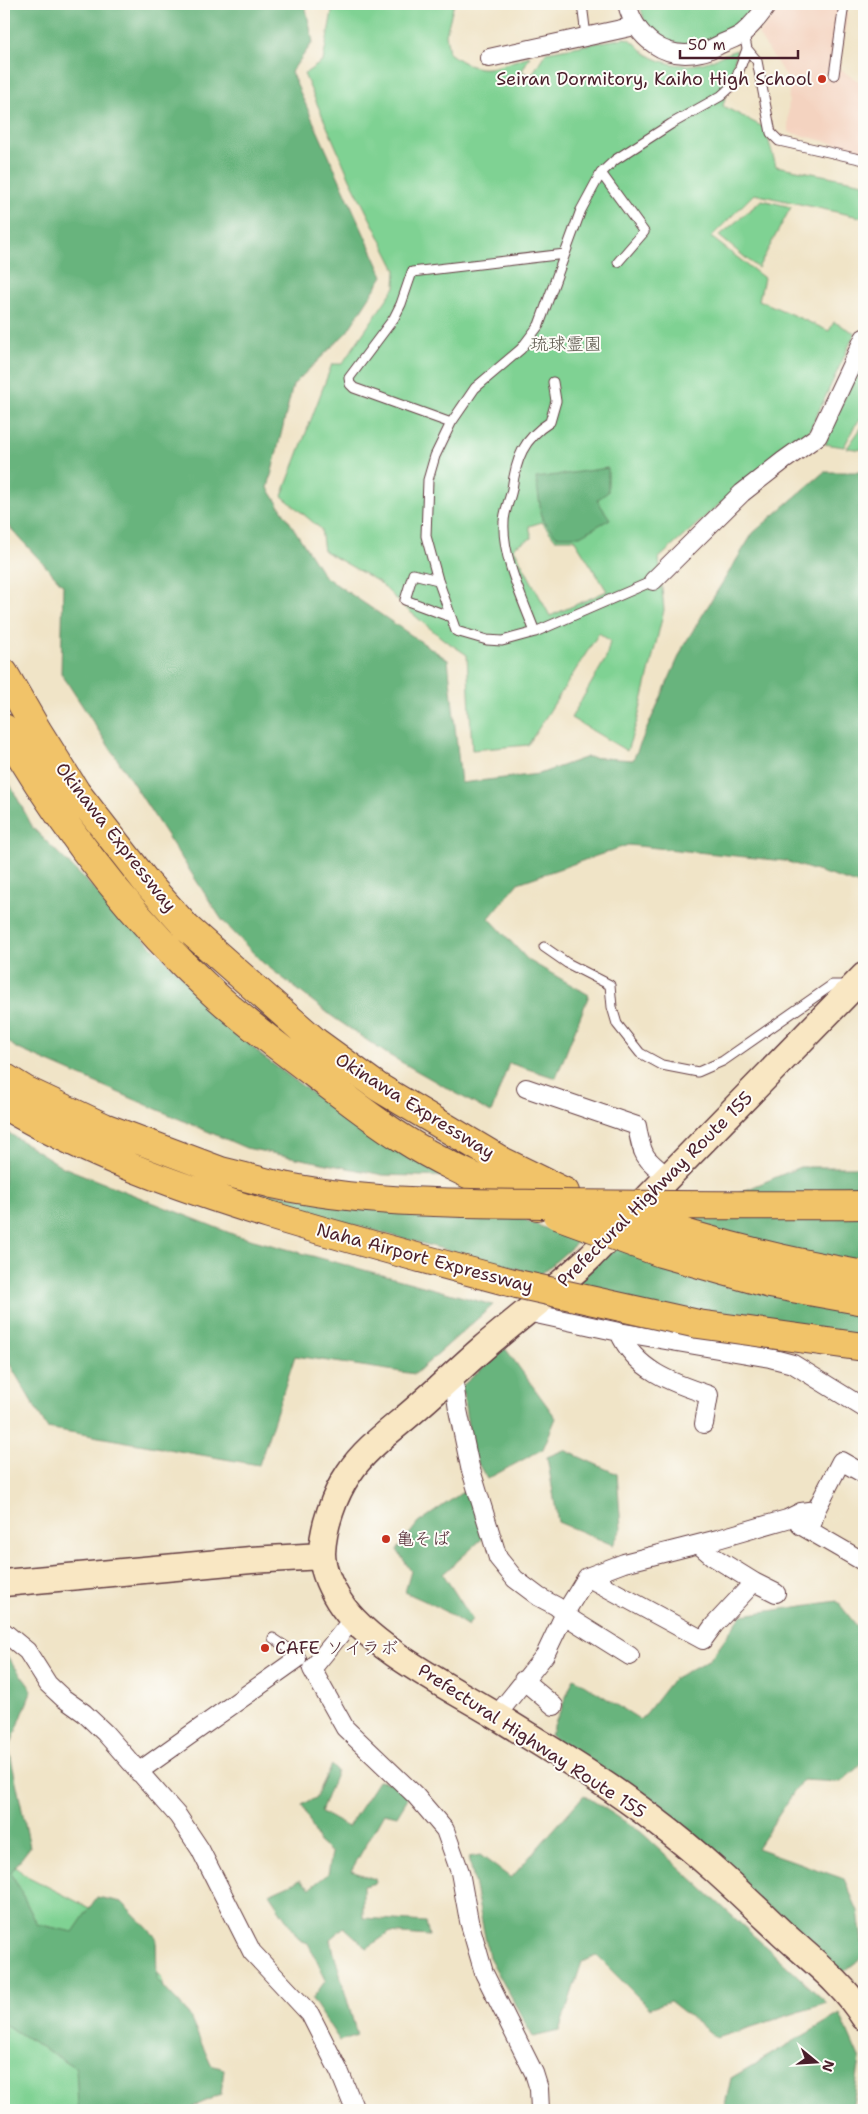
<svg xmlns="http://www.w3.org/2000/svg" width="868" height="2114" font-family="'Shantell Sans','Klee One',sans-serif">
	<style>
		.built { fill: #f4d3c0 }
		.green { fill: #7fd293; stroke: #64785f; fill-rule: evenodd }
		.forest { fill: #67b47d; stroke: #586a54 }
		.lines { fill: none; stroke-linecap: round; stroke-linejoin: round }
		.lane-casing { stroke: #633d42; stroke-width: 11 }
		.street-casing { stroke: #633d42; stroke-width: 20 }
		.secondary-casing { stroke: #633d42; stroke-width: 29 }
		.highway-casing { stroke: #633d42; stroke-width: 30 }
		.lane { stroke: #fff; stroke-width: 9 }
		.street { stroke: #fff; stroke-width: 18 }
		.secondary { stroke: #f9e7c3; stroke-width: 26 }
		.highway { stroke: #f1c369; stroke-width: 28 }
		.highway-bridge-casing { stroke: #633d42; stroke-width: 30; stroke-linecap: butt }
		.highway-bridge { stroke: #f1c369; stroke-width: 28 }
		.poi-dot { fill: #c8321e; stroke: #fdfcf7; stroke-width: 2 }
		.labels { text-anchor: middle; stroke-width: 4; stroke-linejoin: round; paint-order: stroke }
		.poi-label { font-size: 18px; fill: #4a1f2b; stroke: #fdfcf7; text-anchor: start }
		.park-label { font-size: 18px; fill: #5a554a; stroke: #fdfcf7 }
		.street-label { font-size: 18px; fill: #4a1f2b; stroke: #fdfcf7 }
	</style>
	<rect width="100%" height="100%" fill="#fdfcf7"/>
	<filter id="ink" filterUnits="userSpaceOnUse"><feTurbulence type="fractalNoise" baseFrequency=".02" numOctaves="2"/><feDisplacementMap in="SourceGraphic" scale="10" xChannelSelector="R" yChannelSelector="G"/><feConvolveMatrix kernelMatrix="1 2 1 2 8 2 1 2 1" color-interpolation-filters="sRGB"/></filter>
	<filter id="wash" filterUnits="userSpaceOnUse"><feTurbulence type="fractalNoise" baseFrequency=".0096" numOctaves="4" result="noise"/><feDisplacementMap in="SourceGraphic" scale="20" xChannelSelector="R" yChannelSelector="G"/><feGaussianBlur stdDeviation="1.12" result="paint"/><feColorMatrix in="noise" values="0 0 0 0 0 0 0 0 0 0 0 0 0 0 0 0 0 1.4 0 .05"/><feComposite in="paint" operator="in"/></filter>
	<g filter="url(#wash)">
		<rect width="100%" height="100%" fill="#f0e4c7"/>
		<!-- built -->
		<path class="built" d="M 790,4 L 821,4 L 848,12 L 839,68 L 851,77 L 864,83 L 864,151 L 788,132 L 789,81 L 758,34 L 781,7 Z"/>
		<!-- green -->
		<path class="green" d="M 330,4 L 454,4 L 446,34 L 449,53 C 483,78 492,67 530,56 L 522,71 L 531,76 L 546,52 L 625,38 C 636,40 640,51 650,56 C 668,66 692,68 712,60 C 720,57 728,52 737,50 L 723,106 L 765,128 L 776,166 L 864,183 L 864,218 L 754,194 L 711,237 L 764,278 L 759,300 L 829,331 L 834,322 L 855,333 L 810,430 L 787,444 L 659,558 L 664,610 L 638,718 L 627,751 L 571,718 L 606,658 L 610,641 L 599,633 L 528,745 L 472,750 L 467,655 L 443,639 L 403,606 L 379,582 L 324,551 L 321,529 L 282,496 L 332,364 L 342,364 L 395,287 L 396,270 L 350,179 L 304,74 L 323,61 L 333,6 ZM 542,522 L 555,539 L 574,539 L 607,591 L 550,616 L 514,549 L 515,546 L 532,538 L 529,526 Z
			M 640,4 L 753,4 C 743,34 688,53 661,39 C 657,37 653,35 651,33 C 645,25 642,13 640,4 Z
			M 762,200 L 791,207 L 758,268 L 719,236 Z
			M 864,368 L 864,415 L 854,427 L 844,447 L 825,444 L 856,371 Z
			M 864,424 L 864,450 L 847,448 Z
			M 4,1853 L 23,1874 L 105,1916 L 161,1977 L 178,2034 L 192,2110 L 4,2110 Z"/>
		<!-- forest -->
		<path class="forest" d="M 4,4 L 305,4 L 313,42 L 291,72 L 383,276 L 347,332 L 293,385 L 268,488 L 324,576 L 448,660 L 461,783 L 539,774 L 587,757 L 633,760 L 684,645 L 753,533 L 824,472 L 864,472 L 864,886 L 785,861 L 628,845 L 518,883 L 489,918 L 528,960 L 589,995 L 556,1078 L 509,1063 L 491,1113 L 387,1054 L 333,1017 L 262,962 L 222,920 L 61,673 L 63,585 L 4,521 Z
			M 608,468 L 608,492 L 597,500 L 610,519 L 580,536 L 556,536 L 542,519 L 536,478 Z
			M 4,773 L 33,828 L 262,1056 L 369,1135 L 450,1177 L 383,1175 L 246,1148 L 16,1048 L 4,1038 Z
			M 4,1130 L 63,1167 L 235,1235 L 493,1305 L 415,1374 L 295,1356 L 259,1465 L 47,1428 L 5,1356 L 4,1349 Z
			M 800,1167 L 864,1167 L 864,1361 L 825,1351 L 579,1309 L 578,1280 L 610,1251 L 689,1214 Z
			M 262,1192 L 392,1210 L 521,1218 L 578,1242 L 540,1275 L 301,1211 Z
			M 505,1348 L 556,1418 L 543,1449 L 487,1479 L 472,1453 L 462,1386 Z
			M 564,1450 L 617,1474 L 621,1529 L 613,1545 L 558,1522 L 547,1457 Z
			M 470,1487 L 483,1538 L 443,1574 L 472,1619 L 468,1626 L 438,1607 L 405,1592 L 411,1571 L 397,1550 L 418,1523 Z
			M 837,1601 L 864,1635 L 864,1700 L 861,1703 L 864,1716 L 864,1762 L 841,1782 L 802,1780 L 757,1848 L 844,1879 L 858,1911 L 864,1956 L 842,1973 L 550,1735 L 574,1678 L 641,1720 L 673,1679 L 710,1659 L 742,1615 Z
			M 4,1652 L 32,1690 L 9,1749 L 30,1847 L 11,1872 L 37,1924 L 73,1932 L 97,1897 L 122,1902 L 156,1937 L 157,1980 L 188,2013 L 211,2065 L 224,2069 L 221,2094 L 193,2107 L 194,2110 L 80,2110 L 78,2106 L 76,2068 L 4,2024 Z
			M 331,1765 L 337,1771 L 321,1812 L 348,1827 L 378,1781 L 393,1783 L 408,1798 L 397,1816 L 384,1813 L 351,1871 L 375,1879 L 376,1883 L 363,1886 L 363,1918 L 426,1922 L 429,1936 L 389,1933 L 367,1948 L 344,1927 L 330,1939 L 357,2035 L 340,2041 L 312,1999 L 326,1980 L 308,1943 L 300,1940 L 269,1894 L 300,1880 L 310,1888 L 328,1874 L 332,1853 L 319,1842 L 302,1805 L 315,1798 Z
			M 584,1795 L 641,1832 L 827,2003 L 717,2038 L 670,2001 L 649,2008 L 597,1956 L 582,1962 L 559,2031 L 533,2037 L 489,1957 L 469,1857 L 480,1855 L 511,1878 Z
			M 840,2014 L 860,2060 L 852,2110 L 724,2110 L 731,2078 Z"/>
	</g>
	<g filter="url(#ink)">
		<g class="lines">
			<defs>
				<path id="lane" d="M 582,4 L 586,36
					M 747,49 L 757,61 L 771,133 L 779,141 L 864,160
					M 834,75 L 844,4
					M 601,173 L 644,232 L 618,262
					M 451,423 L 354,388 L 350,384 L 349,378 L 394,318 L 401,304 L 412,272 L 565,254
					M 438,580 L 413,574 L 405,600 L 451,617
					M 653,581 L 535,632 L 502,641 L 487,640 L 456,631 L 438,580 L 426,536 L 428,480 L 435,456 L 451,423 L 475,388 L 521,349 L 539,325 L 581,210 L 601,173 L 615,160 L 671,124 L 721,96 L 734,84 L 747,49 L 744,33
					M 535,632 C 523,600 502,557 504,522 C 504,511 510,500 512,489 C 516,459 523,439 550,422 L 556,401 L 553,382
					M 544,947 L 567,963 L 610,985 L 612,1007 L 617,1024 L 640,1053 L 662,1065 L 698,1072 L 723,1061 L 832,985 L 841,985 L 848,989
					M 273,1638 L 285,1646 L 299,1660"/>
				<path id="street" d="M 627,4 C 636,38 665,61 701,52 C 709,51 716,46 723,43 C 729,40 737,38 743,33 C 753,25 761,14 768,4
					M 489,58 L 635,26
					M 653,581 L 742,493 L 783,461 L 818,436 L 864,338
					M 526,1088 L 637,1126 C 642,1156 644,1158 667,1176
					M 527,1312 L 619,1332 L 770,1358 L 793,1364 L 864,1408
					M 619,1332 C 635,1370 672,1383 709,1395 L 704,1424
					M 453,1376 L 458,1410 L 470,1467 L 498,1558 L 515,1579 L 539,1597 L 556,1606 L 574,1621 L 630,1656
					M 800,1525 L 864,1562
					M 810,1531 L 816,1510 L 841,1461 L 864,1474
					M 587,1577 L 703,1640 L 714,1625 L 754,1582 L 712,1556 L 698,1544
					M 754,1582 L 776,1593
					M 352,1620 L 312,1669 L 345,1728 L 415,1795 L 445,1830 L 460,1872 L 469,1921 L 484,1973 L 534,2073 L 539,2089 L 540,2110
					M 4,1632 L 27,1651 L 48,1684 L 63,1698 L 84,1713 L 105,1733 L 178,1816 L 200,1849 L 252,1952 L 310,2014 L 340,2073 L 355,2110
					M 523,1680 L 554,1706
					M 496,1716 L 545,1655 L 565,1613 L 587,1577 L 624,1563 L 718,1539 L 787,1519 L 801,1512 L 816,1510
					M 139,1773 L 145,1767 L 297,1659"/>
				<path id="secondary" d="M 864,976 L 591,1256 C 557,1289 519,1317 483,1348 C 461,1367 441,1387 419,1406 C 396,1427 366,1447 349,1473 C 334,1495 323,1527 322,1553 C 322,1569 331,1588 339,1601 C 367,1646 449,1687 495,1715 C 549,1749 606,1782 657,1822 C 701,1855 741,1894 781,1932 C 809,1958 844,1984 864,2017
					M 4,1583 L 251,1560 L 322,1556"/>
				<path id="highway" d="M 4,673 L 37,730 L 76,792 L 147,883 L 187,928 L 316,1042 L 378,1087 L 502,1161 L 565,1192
					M 4,728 C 60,824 129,915 211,991 C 243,1021 279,1047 314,1074 C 343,1096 372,1119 402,1138 C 444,1165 492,1185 537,1206
					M 4,1077 L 25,1090 L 104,1127 L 221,1171 L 273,1184
					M 4,1105 C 86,1154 178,1187 269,1215 C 351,1240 434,1262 517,1284"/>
			</defs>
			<!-- lane casing -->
			<use href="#lane" class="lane-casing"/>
			<!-- street casing -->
			<use href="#street" class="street-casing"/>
			<!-- secondary casing -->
			<use href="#secondary" class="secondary-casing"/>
			<!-- highway casing -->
			<use href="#highway" class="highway-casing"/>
			<!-- lane -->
			<use href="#lane" class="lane"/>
			<!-- street -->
			<use href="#street" class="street"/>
			<!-- secondary -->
			<use href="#secondary" class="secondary"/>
			<!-- highway -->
			<use href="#highway" class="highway"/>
			<defs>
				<path id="highway-bridge" d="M 273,1184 C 364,1204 458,1203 551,1204 C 655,1205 760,1206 864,1205
					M 620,1212 C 700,1240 782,1261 864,1275
					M 557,1215 L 661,1253 L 770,1284 L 864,1301
					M 517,1284 L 698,1324 L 864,1347"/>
			</defs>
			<!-- highway-bridge casing -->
			<use href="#highway-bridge" class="highway-bridge-casing"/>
			<!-- highway-bridge -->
			<use href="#highway-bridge" class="highway-bridge"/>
		</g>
	</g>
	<!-- markers -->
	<g class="poi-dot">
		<circle cx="822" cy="79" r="5"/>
		<circle cx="386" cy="1539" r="5"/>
		<circle cx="265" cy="1648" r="5"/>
	</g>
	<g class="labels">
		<!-- poi labels -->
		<g class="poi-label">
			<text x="812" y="85" text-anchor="end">Seiran Dormitory, Kaiho High School</text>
			<text x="396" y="1545">亀そば</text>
			<text x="275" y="1654">CAFE ソイラボ</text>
		</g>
		<!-- park labels -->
		<g class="park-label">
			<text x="566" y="350">琉球霊園</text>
		</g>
		<!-- street labels -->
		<g class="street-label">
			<text transform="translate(116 837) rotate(52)" y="6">Okinawa Expressway</text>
			<text transform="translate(415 1106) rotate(32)" y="6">Okinawa Expressway</text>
			<text transform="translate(655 1189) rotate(-45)" y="6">Prefectural Highway Route 155</text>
			<text transform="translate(425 1258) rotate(15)" y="6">Naha Airport Expressway</text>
			<text transform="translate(532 1741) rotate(33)" y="6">Prefectural Highway Route 155</text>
		</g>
	</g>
	<!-- margin -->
	<rect width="868" height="2114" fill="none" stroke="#fdfcf7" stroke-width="20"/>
	<!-- north arrow -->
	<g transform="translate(816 2062) rotate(108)" stroke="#fdfcf7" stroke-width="4" paint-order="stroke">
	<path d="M0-4L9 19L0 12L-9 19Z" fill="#4a1f2b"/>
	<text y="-8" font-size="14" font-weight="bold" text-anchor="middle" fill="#4a1f2b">N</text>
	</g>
	<!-- scale -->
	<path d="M680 50v8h118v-8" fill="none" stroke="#4a1f2b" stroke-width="2.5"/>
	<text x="688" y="50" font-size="15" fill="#4a1f2b" stroke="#fdfcf7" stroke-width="4" paint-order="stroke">50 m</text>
</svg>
